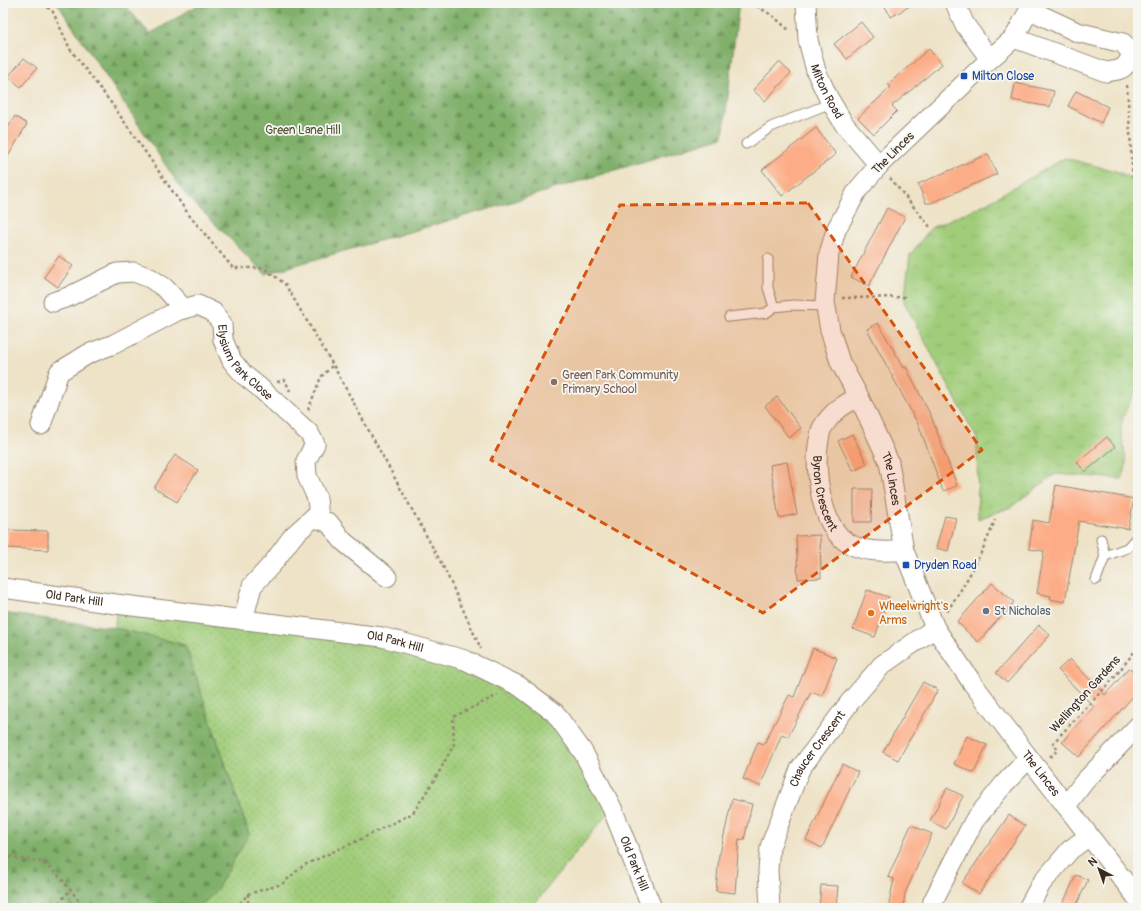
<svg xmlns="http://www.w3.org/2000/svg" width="1141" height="911" font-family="Pangolin,sans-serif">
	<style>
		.grass { fill: url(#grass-dots); stroke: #6e7c4c }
		.forest { fill: url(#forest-firs); stroke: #5e6d44 }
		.park { fill: url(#park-tufts); stroke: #6e7c4c }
		.building { fill: #fcad87 }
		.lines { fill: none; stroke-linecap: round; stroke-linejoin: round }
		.service-casing { stroke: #948672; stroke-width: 11 }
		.minor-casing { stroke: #948672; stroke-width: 21 }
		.path { stroke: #948672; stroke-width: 2.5; stroke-dasharray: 3 3; stroke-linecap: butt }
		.service { stroke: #fff; stroke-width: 9 }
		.minor { stroke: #fff; stroke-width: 19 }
		.marked { fill: #d7540e; fill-opacity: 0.2; stroke: #d7540e; stroke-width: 3; stroke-dasharray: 8 5; stroke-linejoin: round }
		.transit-dot { fill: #1a4fb4; stroke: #f6f6f2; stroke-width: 1.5 }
		.education-dot { fill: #8d6e63; stroke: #f6f6f2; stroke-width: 1.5 }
		.worship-dot { fill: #6b7280; stroke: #f6f6f2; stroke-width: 1.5 }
		.food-dot { fill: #e8710a; stroke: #f6f6f2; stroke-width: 1.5 }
		.labels { text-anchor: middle; stroke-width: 3.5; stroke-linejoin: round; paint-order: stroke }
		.transit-label { font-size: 12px; fill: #164399; stroke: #f6f6f2; text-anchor: start }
		.street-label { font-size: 12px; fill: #3b2a1e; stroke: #f6f6f2 }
		.park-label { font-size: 12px; fill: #545335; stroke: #f6f6f2 }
		.education-label { font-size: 12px; fill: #785e54; stroke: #f6f6f2; text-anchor: start }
		.food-label { font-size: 12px; fill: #c56008; stroke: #f6f6f2; text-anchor: start }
		.worship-label { font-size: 12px; fill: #5b616d; stroke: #f6f6f2; text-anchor: start }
	</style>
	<defs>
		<pattern id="grass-dots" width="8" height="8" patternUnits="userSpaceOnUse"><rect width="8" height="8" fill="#a1cd7a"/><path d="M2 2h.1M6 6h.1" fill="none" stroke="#8cb069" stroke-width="1.8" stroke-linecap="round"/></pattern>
		<pattern id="forest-firs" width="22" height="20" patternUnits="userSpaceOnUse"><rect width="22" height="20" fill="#80b06a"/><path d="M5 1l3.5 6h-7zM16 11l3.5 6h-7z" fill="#6a8f57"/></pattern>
		<pattern id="park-tufts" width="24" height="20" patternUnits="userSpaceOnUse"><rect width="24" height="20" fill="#a1cd7a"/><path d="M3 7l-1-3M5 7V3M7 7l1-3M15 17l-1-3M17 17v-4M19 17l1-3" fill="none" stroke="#8cb069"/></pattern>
	</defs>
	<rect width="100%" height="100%" fill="#f6f6f2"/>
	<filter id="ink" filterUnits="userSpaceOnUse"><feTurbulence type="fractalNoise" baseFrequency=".025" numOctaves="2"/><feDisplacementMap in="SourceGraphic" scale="8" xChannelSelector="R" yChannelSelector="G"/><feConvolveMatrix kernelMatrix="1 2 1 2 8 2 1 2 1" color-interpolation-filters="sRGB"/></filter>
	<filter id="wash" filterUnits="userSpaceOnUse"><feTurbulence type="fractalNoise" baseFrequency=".012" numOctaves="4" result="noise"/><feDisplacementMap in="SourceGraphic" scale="16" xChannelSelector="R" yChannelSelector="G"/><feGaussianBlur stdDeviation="0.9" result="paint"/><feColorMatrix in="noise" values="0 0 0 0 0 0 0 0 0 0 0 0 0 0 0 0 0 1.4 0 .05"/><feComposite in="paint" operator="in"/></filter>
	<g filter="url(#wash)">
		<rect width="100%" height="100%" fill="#eee3c7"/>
		<!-- grass -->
		<path class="grass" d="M 116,604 L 382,637 L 465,660 L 555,713 L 612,808 L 531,908 L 199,908 L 217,889 L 249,834 L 185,645 L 115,628 Z"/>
		<!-- forest -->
		<path class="forest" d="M 57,3 L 123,3 L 150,34 L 201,3 L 739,3 L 723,137 L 492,208 L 265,274 L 185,194 Z
			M 3,613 L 115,628 L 185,645 L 249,834 L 217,889 L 199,908 L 3,908 Z"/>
		<!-- park -->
		<path class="park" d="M 1065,158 L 1119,172 L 1138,183 L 1138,387 C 1132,398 1120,418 1121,430 C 1122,449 1131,460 1122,479 L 1055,474 L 1011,507 L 978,519 L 977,439 L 904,302 L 910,255 L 931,228 L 981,206 Z"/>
		<g id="blocks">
			<!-- building -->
			<path class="building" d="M 883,3 L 915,3 L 891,17 Z
				M 861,22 L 873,37 L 847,59 L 834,44 Z
				M 929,49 L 942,64 L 892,106 L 897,111 L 874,134 L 858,118 L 891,87 L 888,84 Z
				M 24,58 L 37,68 L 21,87 L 8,77 Z
				M 779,62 L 791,73 L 765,101 L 753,90 Z
				M 1015,83 L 1054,91 L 1050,107 L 1012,100 Z
				M 1076,91 L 1108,107 L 1101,123 L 1068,106 Z
				M 15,116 L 27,124 L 3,165 L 3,136 Z
				M 816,128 L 836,154 L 782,196 L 762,170 Z
				M 988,154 L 997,174 L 931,203 L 926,203 L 918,184 Z
				M 887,208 L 905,217 L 869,286 L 851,277 Z
				M 59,256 L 73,266 L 58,287 L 44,277 Z
				M 878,323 L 904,368 L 906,367 L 931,416 L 957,486 L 943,491 L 919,426 L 867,329 Z
				M 777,397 L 801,428 L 789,438 L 765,406 Z
				M 852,434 L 867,464 L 853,471 L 838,441 Z
				M 1107,437 L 1115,447 L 1085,472 L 1077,462 Z
				M 175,455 L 198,470 L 177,502 L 154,488 Z
				M 787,462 L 797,514 L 779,518 L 770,465 Z
				M 1056,485 L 1134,499 L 1128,529 L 1079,521 L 1065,602 L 1050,599 L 1051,596 L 1037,593 L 1044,551 L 1029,549 L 1033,520 L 1049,523 Z
				M 854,489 L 872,489 L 871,522 L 854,522 Z
				M 945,516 L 956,518 L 948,551 L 936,548 Z
				M 8,530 L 48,531 L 48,550 L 7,548 Z
				M 820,535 L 821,578 L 798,579 L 796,536 Z
				M 992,583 L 1014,602 L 978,642 L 957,622 Z
				M 867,590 L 889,597 L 875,637 L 853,629 Z
				M 1039,625 L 1050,635 L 1007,683 L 996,673 Z
				M 813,648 L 837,658 L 822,696 L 811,692 L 788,737 L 782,734 L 760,786 L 743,779 L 758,742 L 764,744 L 789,695 L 794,697 Z
				M 1070,659 L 1105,695 L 1129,668 L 1138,675 L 1138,691 L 1079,757 L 1062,742 L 1094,707 L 1058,670 Z
				M 923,682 L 938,690 L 898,760 L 883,752 Z
				M 967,736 L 987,745 L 974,773 L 954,764 Z
				M 842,764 L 858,772 L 822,848 L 806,840 Z
				M 947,788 L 963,796 L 946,829 L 930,821 Z
				M 732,799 L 752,804 L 744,840 L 739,839 L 735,893 L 716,891 L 719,854 L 720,854 Z
				M 1009,815 L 1025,826 L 979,894 L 962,883 Z
				M 911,825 L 932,834 L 905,893 L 903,908 L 888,908 L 894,879 L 888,877 Z
				M 1076,875 L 1088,880 L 1075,908 L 1061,908 Z
				M 821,885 L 838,886 L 836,908 L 819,908 Z"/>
		</g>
	</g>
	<g filter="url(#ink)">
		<use href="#blocks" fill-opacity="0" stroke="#948672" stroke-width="1"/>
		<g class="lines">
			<defs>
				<path id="service" d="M 746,144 L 771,127 L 831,103
					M 768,259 L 768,288 L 774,307
					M 729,317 L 766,313 L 774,307 L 793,305 L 826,306
					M 1101,539 L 1105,556
					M 1096,580 L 1105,556 L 1127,548 L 1138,536"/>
				<g id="minor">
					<path id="s1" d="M 806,3 L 808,40 L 816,71 L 828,97 L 844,124 L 879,165"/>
					<path d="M 955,3 L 965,25 L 990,59"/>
					<path id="s2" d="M 1033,3 L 1014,38 L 990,59 L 879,165 L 857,191 L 836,230 L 829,254 L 825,302 L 830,330 L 840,362 L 859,397 L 889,462 L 904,551 L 935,628 L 973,684 L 1029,758 L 1138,899"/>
					<path d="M 1014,38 L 1106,72 C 1121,70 1124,70 1131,57 L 1129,50 L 1123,43 L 1077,32 L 1030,10"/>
					<path d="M 53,302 L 68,297 L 117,273 L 134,272 L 150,278 L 165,288 L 184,309"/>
					<path id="s3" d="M 859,397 C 842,405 832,412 822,428 C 820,432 820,436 819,440 C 813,468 821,530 850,544 C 867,553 885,551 904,551"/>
					<path id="s4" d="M 41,425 L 59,372 L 88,354 L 114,344 L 179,310 L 198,305 L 213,312 L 222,324 L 223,340 L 232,361 L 244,375 L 259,387 L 309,433 L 315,444 L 306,461 L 307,476 L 317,498 L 319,519"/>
					<path id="s5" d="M 3,588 L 116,604 L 382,637 L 465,660 L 519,686 L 555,713 L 583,752 L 612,808 L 652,908"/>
					<path d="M 243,620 L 252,586 L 273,563 L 293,536 L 314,517 L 329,523 L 343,541 L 387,577"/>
					<path d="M 1066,806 L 1084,782 L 1138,726"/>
					<path id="s6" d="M 770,908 L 768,870 L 770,847 L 800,769 L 850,702 L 882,665 L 935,628"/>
					<path d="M 932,908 L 933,901 L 974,821 L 1004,784 L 1029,758"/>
					<path d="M 1028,908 L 1041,884 L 1070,850 L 1089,836"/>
				</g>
			</defs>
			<!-- service casing -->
			<use href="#service" class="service-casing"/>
			<!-- minor casing -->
			<use href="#minor" class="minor-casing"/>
			<!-- path -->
			<path class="path" d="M 43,3 L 53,12 L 70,49 L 112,104 L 189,215 L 233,268 L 264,268 L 285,284 L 333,365 L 445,570 L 481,649
				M 752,3 L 773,16 L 790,31
				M 1127,85 L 1133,180
				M 890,178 L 931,228
				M 842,298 L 905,297
				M 277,382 L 285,380 L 290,391
				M 308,410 L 321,377 L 333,365
				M 947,611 C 967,582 982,554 995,520
				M 1050,757 L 1058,750 L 1053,743 L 1113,679 L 1138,647
				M 3,856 L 43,862 L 60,877 L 85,908
				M 248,894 L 248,907 L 250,908
				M 55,908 L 71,889
				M 236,908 L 248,894 L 282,884 L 304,865 L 357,841 L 413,813 L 438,774 L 454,744 L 453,717 L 498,695"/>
			<!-- service -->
			<use href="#service" class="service"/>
			<!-- minor -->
			<use href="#minor" class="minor"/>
		</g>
	</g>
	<!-- marked area -->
	<path class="marked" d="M 808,203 L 982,450 L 763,613 L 491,460 L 620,205 Z"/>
	<!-- markers -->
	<g class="transit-dot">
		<rect x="960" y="72" width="8" height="8" rx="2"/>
		<rect x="902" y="561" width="8" height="8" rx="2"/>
	</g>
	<circle class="education-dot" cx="554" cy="382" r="4"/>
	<circle class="worship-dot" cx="986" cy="611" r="4"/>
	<circle class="food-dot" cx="871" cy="613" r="4"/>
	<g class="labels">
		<!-- transit labels -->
		<g class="transit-label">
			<text x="972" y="80">Milton Close</text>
			<text x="914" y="569">Dryden Road</text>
		</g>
		<!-- street labels -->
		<g class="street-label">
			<text dy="4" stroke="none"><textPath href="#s1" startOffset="92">Milton Road</textPath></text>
			<text transform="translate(893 153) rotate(-45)" y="4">The Linces</text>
			<text dy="4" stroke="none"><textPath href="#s4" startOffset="289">Elysium Park Close</textPath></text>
			<text dy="4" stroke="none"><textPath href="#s2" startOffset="567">The Linces</textPath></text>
			<text dy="4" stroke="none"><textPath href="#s3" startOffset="116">Byron Crescent</textPath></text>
			<text dy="4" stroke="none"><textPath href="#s5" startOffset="72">Old Park Hill</textPath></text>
			<text dy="4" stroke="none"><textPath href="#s5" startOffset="396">Old Park Hill</textPath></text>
			<text transform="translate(1085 694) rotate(-48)" y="4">Wellington Gardens</text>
			<text dy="4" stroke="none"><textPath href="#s6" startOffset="171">Chaucer Crescent</textPath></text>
			<text dy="4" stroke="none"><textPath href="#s2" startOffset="903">The Linces</textPath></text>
			<text dy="4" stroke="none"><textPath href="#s5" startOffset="744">Old Park Hill</textPath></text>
		</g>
		<!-- park labels -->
		<g class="park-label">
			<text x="303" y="134">Green Lane Hill</text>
		</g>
		<!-- education labels -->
		<g class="education-label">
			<text x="562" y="379">Green Park Community<tspan x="562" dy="14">Primary School</tspan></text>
		</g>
		<!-- food labels -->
		<g class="food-label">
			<text x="879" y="610">Wheelwright's<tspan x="879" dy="14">Arms</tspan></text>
		</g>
		<!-- worship labels -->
		<g class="worship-label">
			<text x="994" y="615">St Nicholas</text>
		</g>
	</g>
	<!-- margin -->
	<rect width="1141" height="911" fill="none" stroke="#f6f6f2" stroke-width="16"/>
	<!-- north arrow -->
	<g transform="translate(1099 869) rotate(319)" stroke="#f6f6f2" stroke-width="3" paint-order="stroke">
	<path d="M0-3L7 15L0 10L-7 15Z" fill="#3b2a1e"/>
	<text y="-6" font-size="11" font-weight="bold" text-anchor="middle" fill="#3b2a1e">N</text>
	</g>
</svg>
